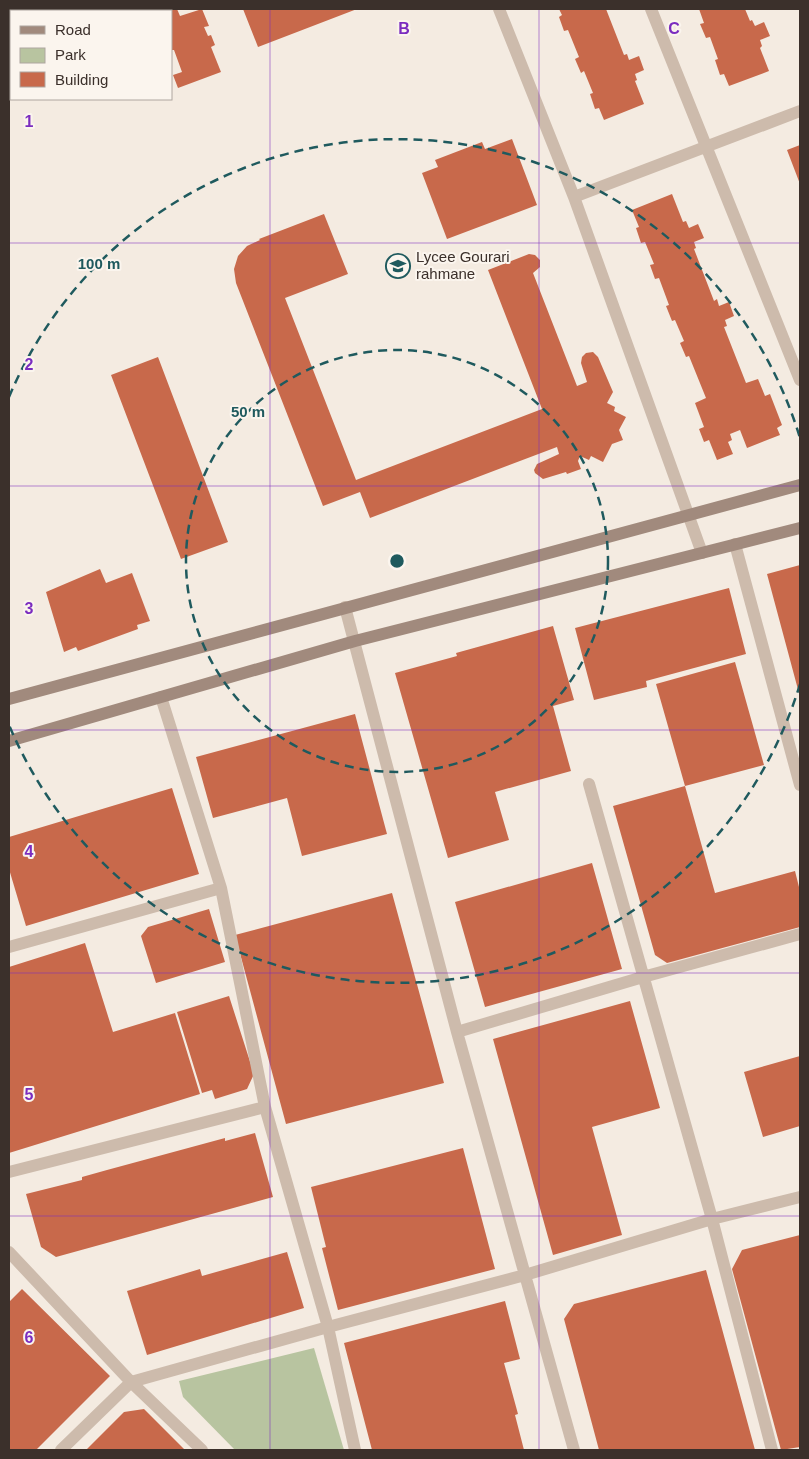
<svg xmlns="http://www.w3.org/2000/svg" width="809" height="1459" font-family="Helvetica,sans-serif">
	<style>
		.green { fill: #b8c4a0 }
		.building { fill: #c8694b }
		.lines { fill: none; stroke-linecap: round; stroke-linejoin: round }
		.minor { stroke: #cdbbac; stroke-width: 12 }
		.secondary { stroke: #a18a7d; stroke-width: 12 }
		.grid { fill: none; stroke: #7b2cbf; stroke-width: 1; stroke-opacity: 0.55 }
		.ring { fill: none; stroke: #1f5a5e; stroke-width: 2.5; stroke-dasharray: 9 6 }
		.labels { text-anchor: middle; stroke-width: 4; stroke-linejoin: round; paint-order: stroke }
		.poi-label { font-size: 15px; fill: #3b302b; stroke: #fbf5ee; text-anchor: start }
		.grid-label { font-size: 16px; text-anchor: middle; font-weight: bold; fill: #7b2cbf; stroke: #fbf5ee; stroke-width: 4; stroke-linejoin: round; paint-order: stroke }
		.centre { fill: #1f5a5e; stroke: #fbf5ee; stroke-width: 2.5 }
		.ring-label { font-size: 15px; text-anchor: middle; font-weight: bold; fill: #1f5a5e; stroke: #fbf5ee; stroke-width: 4; stroke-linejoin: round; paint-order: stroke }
	</style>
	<rect width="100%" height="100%" fill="#f4ebe1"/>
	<!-- green -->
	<path class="green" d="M 314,1348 L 344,1450 L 235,1450 L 183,1397 L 179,1381 Z"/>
	<!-- building -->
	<path class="building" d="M 168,9 L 177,9 L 180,16 L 202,9 L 209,26 L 204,27 L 208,36 L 211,35 L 215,45 L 211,47 L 221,72 L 178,88 L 173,75 L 182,72 L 174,50 L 171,50 L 171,11 L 162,11 Z
		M 243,9 L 357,9 L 258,47 Z
		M 559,9 L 606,9 L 624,55 L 627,54 L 629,60 L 639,56 L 644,70 L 635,74 L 637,80 L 635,81 L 644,104 L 604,120 L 599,108 L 595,109 L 590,94 L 593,93 L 584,71 L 581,73 L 575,59 L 579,57 L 568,30 L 564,31 L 559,17 L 562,15 Z
		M 699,9 L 745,9 L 750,21 L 752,20 L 755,26 L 764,22 L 770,36 L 760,40 L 762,46 L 760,48 L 769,71 L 729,86 L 724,74 L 720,75 L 715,60 L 718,59 L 710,37 L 706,38 L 700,24 L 704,23 Z
		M 512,139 L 537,205 L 447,239 L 422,173 L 438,167 L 435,160 L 482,142 L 485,149 Z
		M 800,145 L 800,184 L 787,150 Z
		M 672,194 L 683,222 L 686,221 L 689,228 L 698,224 L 704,238 L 694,242 L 696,248 L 694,249 L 714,301 L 717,299 L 719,306 L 729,302 L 734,316 L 725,320 L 727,326 L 724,327 L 746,383 L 758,379 L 765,396 L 770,394 L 782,425 L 777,428 L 780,435 L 747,448 L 740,430 L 730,434 L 732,440 L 728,442 L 733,454 L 717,460 L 709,440 L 704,442 L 699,429 L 704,427 L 695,403 L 706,398 L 689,356 L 686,357 L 680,343 L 684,341 L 675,320 L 672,321 L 666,306 L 669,305 L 659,278 L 655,279 L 650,265 L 654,264 L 645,242 L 641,243 L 636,228 L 639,227 L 632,210 Z
		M 324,214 L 348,274 L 285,298 L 356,480 L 542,409 L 488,270 L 529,254 L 535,255 L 540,260 L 540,267 L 533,273 L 577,386 L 587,382 L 581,363 L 582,357 L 586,353 L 593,352 L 598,357 L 613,392 L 607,403 L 615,407 L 614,411 L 626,417 L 619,430 L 623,440 L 612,444 L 603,462 L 591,456 L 589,460 L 580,456 L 578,461 L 581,469 L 567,474 L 566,472 L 543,479 L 535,473 L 534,470 L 537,464 L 559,454 L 557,447 L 370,518 L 360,492 L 323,506 L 236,283 L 234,269 L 238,256 L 247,246 L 260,240 L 259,239 Z
		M 158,357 L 228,542 L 181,559 L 111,375 Z
		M 800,565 L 800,697 L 767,574 Z
		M 100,569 L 106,583 L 132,573 L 150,621 L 137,625 L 138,629 L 78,651 L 76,647 L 64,652 L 46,592 Z
		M 729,588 L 746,654 L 646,681 L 647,687 L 594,700 L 575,628 Z
		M 553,626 L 574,700 L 553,706 L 571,771 L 495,792 L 509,840 L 448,858 L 395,673 L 457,656 L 456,653 Z
		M 735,662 L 764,765 L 685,786 L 656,684 Z
		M 355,714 L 387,834 L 302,856 L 287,798 L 213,818 L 196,757 Z
		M 685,786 L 715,893 L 795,871 L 800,891 L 800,927 L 667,963 L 655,955 L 613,806 Z
		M 172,788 L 199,874 L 26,926 L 9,869 L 9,837 Z
		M 592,863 L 622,969 L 485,1007 L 455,902 Z
		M 392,893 L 444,1083 L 286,1124 L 235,935 Z
		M 209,909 L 225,962 L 156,983 L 141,936 L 148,927 Z
		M 85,943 L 113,1032 L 175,1013 L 200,1094 L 9,1153 L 9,967 Z
		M 229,996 L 254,1074 L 247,1089 L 215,1099 L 212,1090 L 202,1093 L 177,1012 Z
		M 630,1001 L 660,1108 L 592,1127 L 622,1235 L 553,1255 L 493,1039 Z
		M 800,1056 L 800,1126 L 763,1137 L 744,1072 Z
		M 255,1133 L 273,1197 L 56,1257 L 41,1247 L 26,1194 L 82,1180 L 82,1177 L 107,1170 L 225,1138 L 225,1141 Z
		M 463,1148 L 495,1269 L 338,1310 L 322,1248 L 326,1247 L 311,1187 Z
		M 800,1235 L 800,1447 L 781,1450 L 732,1269 L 742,1250 Z
		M 287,1252 L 304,1308 L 147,1355 L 127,1291 L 200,1269 L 202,1276 Z
		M 706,1270 L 755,1450 L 599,1450 L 564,1319 L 574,1304 Z
		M 22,1289 L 110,1376 L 36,1450 L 9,1450 L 9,1302 Z
		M 505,1301 L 520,1359 L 504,1363 L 518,1414 L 515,1415 L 524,1450 L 372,1450 L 344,1343 Z
		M 144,1409 L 185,1450 L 86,1450 L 124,1412 Z"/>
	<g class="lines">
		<!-- minor -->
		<path class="minor" d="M 499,9 L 574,197 L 702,553
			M 651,9 L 800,380
			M 574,197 L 800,111
			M 735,544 L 800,785
			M 345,607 L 457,1032 L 574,1450
			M 161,697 L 221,888 L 265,1107 L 328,1327 L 355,1450
			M 589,784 L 712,1219 L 772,1450
			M 9,947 L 221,888
			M 457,1032 L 643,977 L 800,934
			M 9,1172 L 265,1107
			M 9,1252 L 131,1382 L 202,1450
			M 61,1450 L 131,1382 L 328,1327 L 525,1275 L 712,1219 L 800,1197"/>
		<!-- secondary -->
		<path class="secondary" d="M 9,699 L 800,485
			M 9,741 L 355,641 L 800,528"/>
	</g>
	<!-- grid -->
	<path class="grid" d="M 270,9 L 270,1450M 539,9 L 539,1450M 9,243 L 800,243M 9,486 L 800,486M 9,730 L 800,730M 9,973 L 800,973M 9,1216 L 800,1216"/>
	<!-- distance rings -->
	<g class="ring">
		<circle cx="397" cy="561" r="211"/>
		<path d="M800 684A421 421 0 0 1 9 725M9 397A421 421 0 0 1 800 438"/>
	</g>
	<!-- icons -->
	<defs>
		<symbol id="school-ring" viewBox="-11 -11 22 22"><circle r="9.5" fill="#fbf5ee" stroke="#1f5a5e" stroke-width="1.5"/><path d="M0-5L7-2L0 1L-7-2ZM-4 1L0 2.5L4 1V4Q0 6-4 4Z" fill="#1f5a5e"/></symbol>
	</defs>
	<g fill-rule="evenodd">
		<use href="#school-ring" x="384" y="252" width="28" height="28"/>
	</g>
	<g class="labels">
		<!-- poi labels -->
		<g class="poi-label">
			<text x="416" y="262">Lycee Gourari<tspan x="416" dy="17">rahmane</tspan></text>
		</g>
	</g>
	<g class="grid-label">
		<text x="404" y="34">B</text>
		<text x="674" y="34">C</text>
		<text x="29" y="127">1</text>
		<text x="29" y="370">2</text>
		<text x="29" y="614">3</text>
		<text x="29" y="857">4</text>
		<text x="29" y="1100">5</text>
		<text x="29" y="1343">6</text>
	</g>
	<circle cx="397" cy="561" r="8" class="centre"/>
	<g class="ring-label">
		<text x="99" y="269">100 m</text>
		<text x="248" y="417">50 m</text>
	</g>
	<!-- border -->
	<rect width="809" height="1459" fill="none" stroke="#3b302b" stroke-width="20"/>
	<!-- legend -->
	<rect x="10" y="10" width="162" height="90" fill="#fbf5ee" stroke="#aea6a0"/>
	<rect x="20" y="26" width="25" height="8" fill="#a18a7d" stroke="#aea6a0"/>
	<text x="55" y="35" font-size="15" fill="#3b302b">Road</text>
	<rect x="20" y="48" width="25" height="15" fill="#b8c4a0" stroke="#aea6a0"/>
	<text x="55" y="60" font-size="15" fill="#3b302b">Park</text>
	<rect x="20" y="72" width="25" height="15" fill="#c8694b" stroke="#aea6a0"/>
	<text x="55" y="85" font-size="15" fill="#3b302b">Building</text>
</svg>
